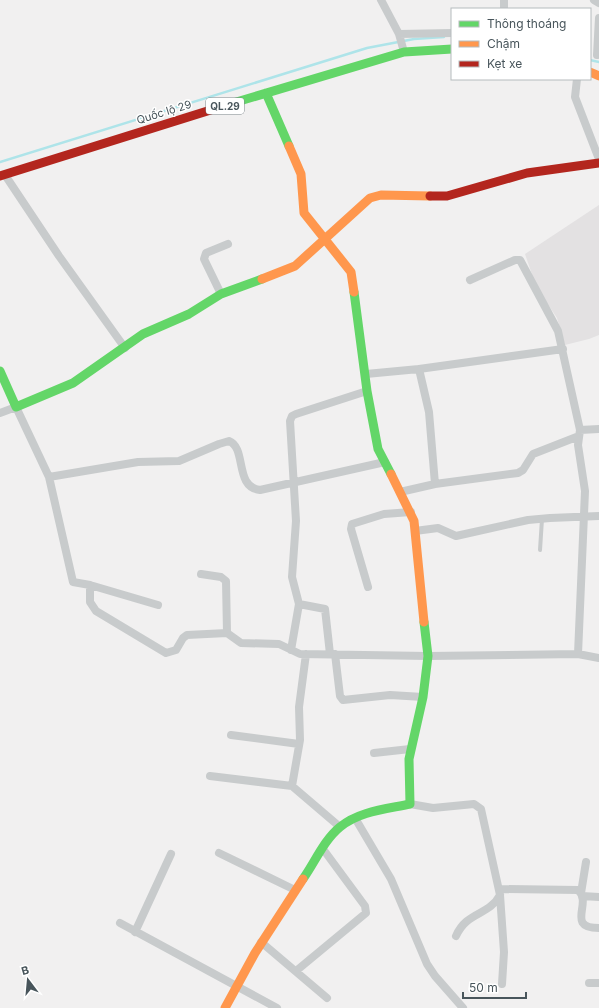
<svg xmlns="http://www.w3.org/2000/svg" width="599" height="1008" font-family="Inter,sans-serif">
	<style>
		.education { fill: #e3e1e2 }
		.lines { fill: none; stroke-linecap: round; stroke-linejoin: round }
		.stream { stroke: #aee4e9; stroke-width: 2.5 }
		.lane { stroke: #c8cbcc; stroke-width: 4 }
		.street { stroke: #c8cbcc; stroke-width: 8 }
		.fast { stroke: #63d668; stroke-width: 9 }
		.slow { stroke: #ff974d; stroke-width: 9 }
		.jam { stroke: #b3261e; stroke-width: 9 }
		.labels { text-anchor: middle; stroke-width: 3; stroke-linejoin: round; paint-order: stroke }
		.shield { fill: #fff; stroke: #7f888c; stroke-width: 1 }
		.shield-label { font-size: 10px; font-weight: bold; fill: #48555b }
		.street-label { font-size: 11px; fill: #48555b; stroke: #fff }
	</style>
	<rect width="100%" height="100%" fill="#f1f0f0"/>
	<!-- education -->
	<path class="education" d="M 599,205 L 599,335 L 589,339 L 565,345 L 557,318 L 536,286 L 525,254 Z"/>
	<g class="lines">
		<!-- stream -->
		<path class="stream" d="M 590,60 L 599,62
			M 0,162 L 367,48 L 414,39 L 444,37"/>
		<!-- lane -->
		<path class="lane" d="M 540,550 L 542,519"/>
		<!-- street -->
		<path class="street" d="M 381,0 L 399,34 L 404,52
			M 594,0 L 599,3
			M 504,9 L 504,0
			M 399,34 L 452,33
			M 597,55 L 599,18
			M 577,79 L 575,97 L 599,159
			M 5,175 L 59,256 L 125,348
			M 470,280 L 515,260 L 520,260 L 558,331 L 580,430 L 578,445 L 585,491 L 578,654
			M 221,294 L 204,259 L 206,253 L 228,244
			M 419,369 L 429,412 L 435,484
			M 366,374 L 419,369 L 563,349
			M 0,413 L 16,407 L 49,477 L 73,582 L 90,585 L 158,605
			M 580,430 L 599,429
			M 49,477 L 138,462 L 179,461 L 219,444 L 229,441 C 247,448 234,487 260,490 L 385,462
			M 400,492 L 435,484 L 518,473 L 523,470 L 533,454 L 579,436
			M 415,531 L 438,528 L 456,536 L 528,520 L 550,518 L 599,516
			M 201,574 L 221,577 L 226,581 L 227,633
			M 90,585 L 90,602 L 96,611 L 166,653 L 176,650 L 183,638 L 187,635 L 227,633 L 241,643 L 279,644 L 300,654 L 428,656 L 578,654 L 599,658
			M 368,587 L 351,529 L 352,524 L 384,514 L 411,512
			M 299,604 L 325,609 L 330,654
			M 291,650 L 299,604 L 292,577 L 296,521 L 290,421 L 292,416 L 296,414 L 367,391
			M 335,654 L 340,696 L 343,700 L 390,695 L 423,697
			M 231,735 L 299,744
			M 374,753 L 410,749
			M 210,776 L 292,786 L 340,827
			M 292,786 L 300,740 L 299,707 L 306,654
			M 410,804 L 433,808 L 474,804 L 481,809 L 500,895 L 504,952 L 502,984
			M 355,818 L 391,879 L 427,964 L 435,976 L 463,1008
			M 219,853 L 295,890
			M 499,889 L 578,890 C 593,903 565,928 599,928
			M 581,893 L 586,862
			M 582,896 L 599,897
			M 120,923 L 277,1008
			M 135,932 L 171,854
			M 456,936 C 467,911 489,916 500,895
			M 261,942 L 327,998
			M 296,971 L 366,913 L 365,906 L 323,849
			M 589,983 L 599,983"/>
		<!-- fast -->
		<path class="fast" d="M 266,93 L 289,146
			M 233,103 L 404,52 L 452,49
			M 354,292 L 367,391 L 378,449 L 391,474
			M 0,371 L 16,407 L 73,383 L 143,334 L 189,314 L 221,294 L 262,279
			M 303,879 C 315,862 324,840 340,827 C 359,811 387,809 410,804 L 409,759 L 423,697 L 428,656 L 424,622"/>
		<!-- slow -->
		<path class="slow" d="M 590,72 L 599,76
			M 289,146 L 301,174 L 304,213 L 351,272 L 354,292
			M 262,279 L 295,266 L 370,198 L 381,195 L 430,196
			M 391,474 L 414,521 L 424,622
			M 225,1008 L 255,953 L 303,879"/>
		<!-- jam -->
		<path class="jam" d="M 0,176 L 233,103
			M 430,196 L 447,196 L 527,173 L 599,163"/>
	</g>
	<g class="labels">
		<!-- shield labels -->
		<rect class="shield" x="206" y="98" width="38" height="16" rx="3"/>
		<g class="shield-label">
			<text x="225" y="110">QL.29</text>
		</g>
		<!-- street labels -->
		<g class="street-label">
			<text transform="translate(164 112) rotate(-17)" y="4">Quốc lộ 29</text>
		</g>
	</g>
	<!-- legend -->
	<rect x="451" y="8" width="140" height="72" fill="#ffffff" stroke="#b6bbbd"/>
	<rect x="459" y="21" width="20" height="6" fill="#63d668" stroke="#b6bbbd"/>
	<text x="487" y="28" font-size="12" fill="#48555b">Thông thoáng</text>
	<rect x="459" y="41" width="20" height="6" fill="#ff974d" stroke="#b6bbbd"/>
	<text x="487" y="48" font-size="12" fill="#48555b">Chậm</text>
	<rect x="459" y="61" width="20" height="6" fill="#b3261e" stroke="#b6bbbd"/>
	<text x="487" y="68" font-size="12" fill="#48555b">Kẹt xe</text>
	<!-- north arrow -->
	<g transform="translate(28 980) rotate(344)" stroke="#ffffff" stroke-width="3" paint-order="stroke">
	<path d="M0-3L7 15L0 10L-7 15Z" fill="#48555b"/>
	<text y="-6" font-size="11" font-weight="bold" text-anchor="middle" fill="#48555b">B</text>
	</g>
	<!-- scale -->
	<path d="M463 992v6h63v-6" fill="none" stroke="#48555b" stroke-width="2"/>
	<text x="469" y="992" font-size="12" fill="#48555b" stroke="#ffffff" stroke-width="3" paint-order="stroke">50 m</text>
</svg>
